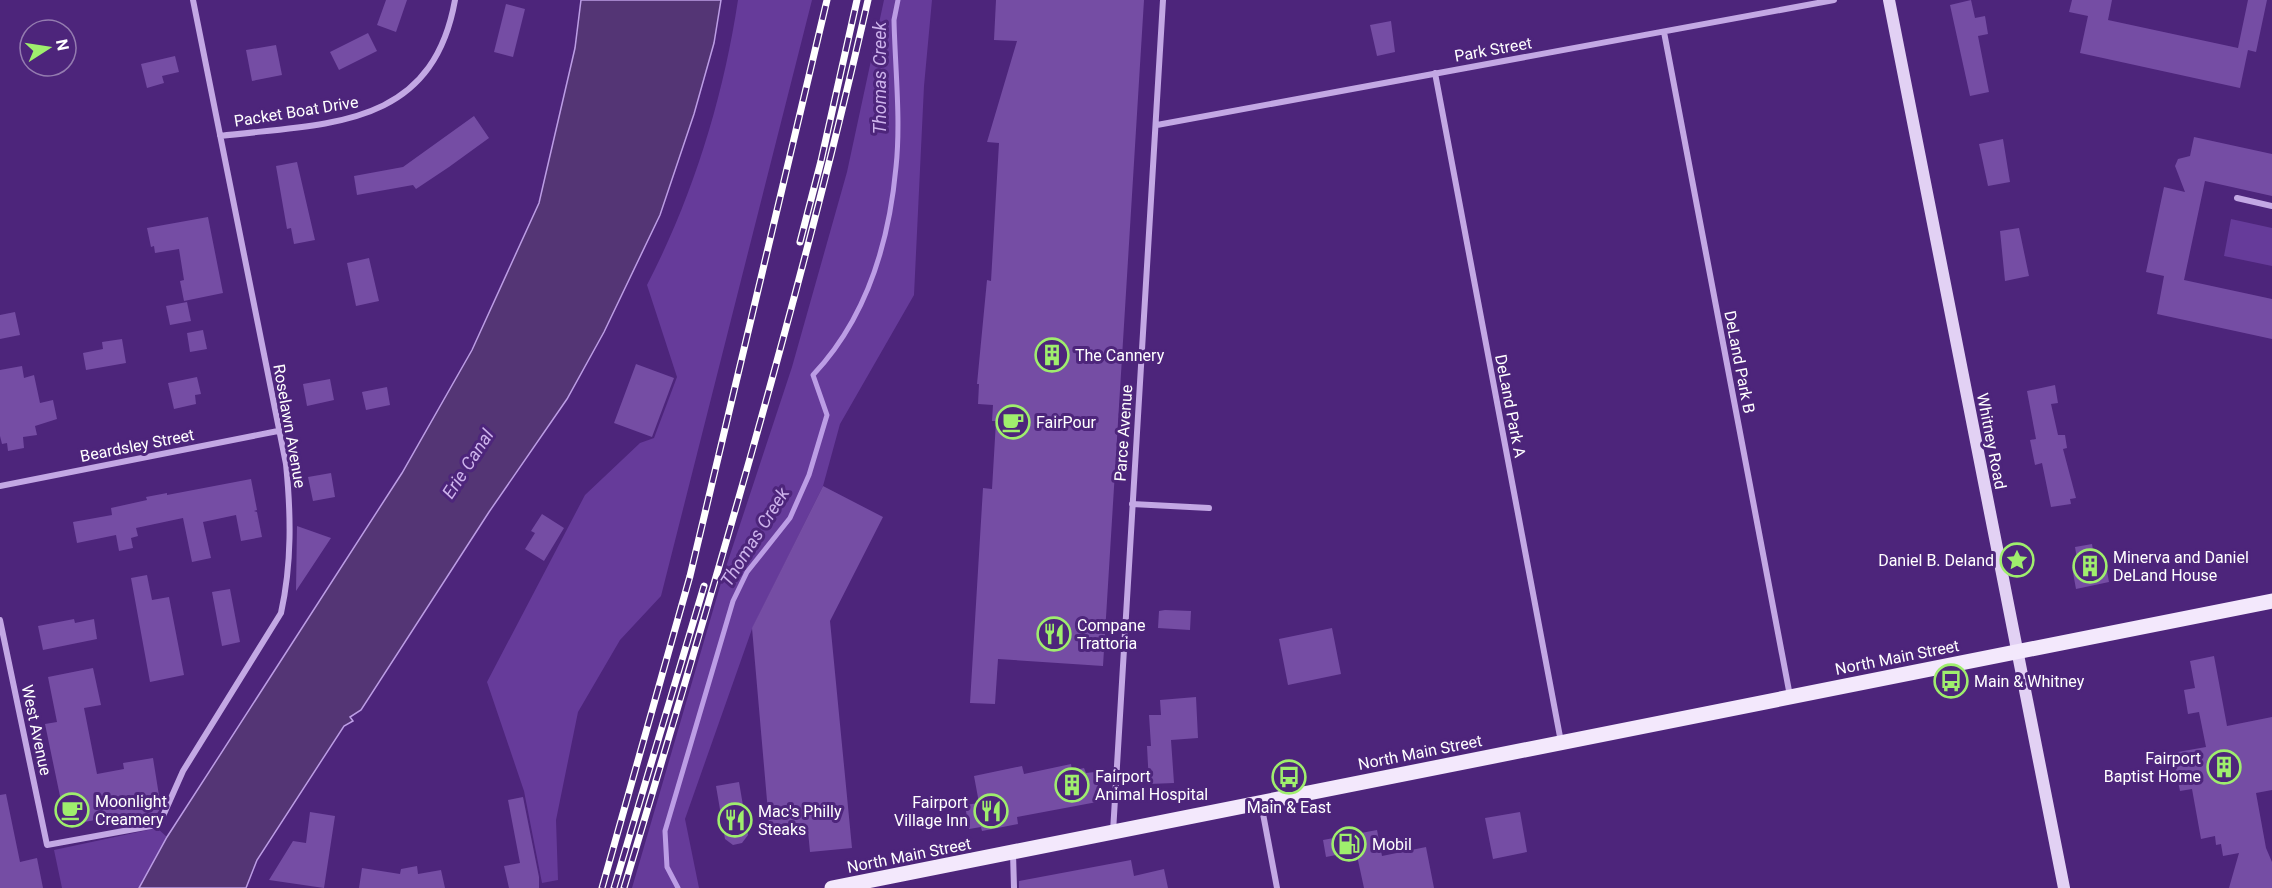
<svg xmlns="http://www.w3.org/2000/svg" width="2272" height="888" font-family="Roboto,sans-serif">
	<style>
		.green { fill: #663b9a }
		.water { fill: #543575; stroke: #bc9de5; stroke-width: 1.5 }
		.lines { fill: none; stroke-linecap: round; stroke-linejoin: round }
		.stream { stroke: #bc9de5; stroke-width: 5 }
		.building { fill: #754da4 }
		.street { stroke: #c3a8e4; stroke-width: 6 }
		.secondary { stroke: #e2d1f4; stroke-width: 12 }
		.primary { stroke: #f3e8fc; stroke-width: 15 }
		.rail-casing { stroke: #fff; stroke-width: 7 }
		.rail { stroke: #4d257b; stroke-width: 4.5; stroke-dasharray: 14; stroke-linecap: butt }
		.labels { text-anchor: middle; stroke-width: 6; stroke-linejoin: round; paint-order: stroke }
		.street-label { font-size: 16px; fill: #fff; stroke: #4d257b }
		.poi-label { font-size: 16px; fill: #fff; stroke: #4d257b; text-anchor: start }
		.water-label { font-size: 18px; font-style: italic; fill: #cdb3ec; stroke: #4d257b }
	</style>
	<rect width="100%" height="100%" fill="#4d257b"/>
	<!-- green -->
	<path class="green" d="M 738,0 L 812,0 L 661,596 L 620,640 L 578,712 L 556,820 L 558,880 L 542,883 L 524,791 L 487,682 L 585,495 L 640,443 L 654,438 L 677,377 L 647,285 C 693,196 723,99 738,0 Z
		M 884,0 L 932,0 L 924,86 L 914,295 L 840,424 L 823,486 L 752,629 L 685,819 L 699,888 L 632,888 L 723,576 L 792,367 L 847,172 Z
		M 2231,219 L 2272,228 L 2272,266 L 2224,256 Z
		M 157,828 L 167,837 L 139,888 L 62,888 L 54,850 Z"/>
	<!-- water -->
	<path class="water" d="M 581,0 L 721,0 L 714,43 L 694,114 L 660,215 L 604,332 L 567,399 L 489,512 L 361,710 L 350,717 L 353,721 L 344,726 L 257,860 L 246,888 L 139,888 L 167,837 L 402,473 L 472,350 L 539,203 L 575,48 Z"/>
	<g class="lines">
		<!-- stream -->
		<path class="stream" d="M 678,888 L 667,867 L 665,831 L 733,601 L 747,572 L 790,518 L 809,475 L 827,415 L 813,375 C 867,318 889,243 896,167 C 901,120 895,67 894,20 L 898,0"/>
	</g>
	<!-- building -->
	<path class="building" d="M 386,0 L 407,0 L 396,32 L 377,25 Z
		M 996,0 L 1144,0 L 1103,666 L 998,659 L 995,704 L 970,703 L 983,488 L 992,489 L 996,421 L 992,421 L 993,405 L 978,404 L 979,384 L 977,384 L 987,280 L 991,281 L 999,143 L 987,142 L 1017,41 L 994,40 Z
		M 1971,0 L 1975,18 L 1985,16 L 1988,34 L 1978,36 L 1989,92 L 1970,96 L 1950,5 Z
		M 2072,0 L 2112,0 L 2108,20 L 2238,48 L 2248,0 L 2267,0 L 2256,52 L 2248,50 L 2240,88 L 2080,53 L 2088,16 L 2069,12 Z
		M 506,4 L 525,9 L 513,57 L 494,52 Z
		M 1391,21 L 1395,52 L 1377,56 L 1370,25 Z
		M 368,33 L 377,51 L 339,70 L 330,52 Z
		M 276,45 L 282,75 L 252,81 L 246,50 Z
		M 175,56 L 179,72 L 162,76 L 164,83 L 147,88 L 141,64 Z
		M 474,116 L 489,138 L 449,167 L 416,189 L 413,185 L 357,195 L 354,176 L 403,167 Z
		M 2194,137 L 2272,154 L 2272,196 L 2205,181 L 2184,280 L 2272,299 L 2272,339 L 2157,314 L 2164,276 L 2146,272 L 2164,187 L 2185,192 L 2175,166 L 2178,159 L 2190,156 Z
		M 2003,139 L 2010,182 L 1988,186 L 1979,144 Z
		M 297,162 L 315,240 L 294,244 L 291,228 L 287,229 L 276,166 Z
		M 208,217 L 223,293 L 184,301 L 180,281 L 184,280 L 179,249 L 155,253 L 154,246 L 151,247 L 147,228 Z
		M 2019,228 L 2029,276 L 2005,281 L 2000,231 Z
		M 369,258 L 379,301 L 356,306 L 347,263 Z
		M 187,302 L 191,321 L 170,325 L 166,306 Z
		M 15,312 L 20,335 L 0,339 L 0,315 Z
		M 203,330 L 207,349 L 190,352 L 187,333 Z
		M 122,339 L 126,363 L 86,370 L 83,353 L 103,349 L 102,342 Z
		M 636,364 L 674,378 L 652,437 L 614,423 Z
		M 22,366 L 24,378 L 34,375 L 40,403 L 53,400 L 57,419 L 35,426 L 37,435 L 23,437 L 24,448 L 8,451 L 7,443 L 2,444 L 0,436 L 0,370 Z
		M 197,377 L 201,394 L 195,395 L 196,404 L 174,409 L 168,383 Z
		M 330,379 L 334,400 L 307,406 L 303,384 Z
		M 2055,385 L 2058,403 L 2051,404 L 2058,435 L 2065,435 L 2067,448 L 2063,449 L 2076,498 L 2070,499 L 2071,504 L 2051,507 L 2042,463 L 2035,465 L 2030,440 L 2036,439 L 2027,391 Z
		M 387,387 L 390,405 L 366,410 L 362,392 Z
		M 331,473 L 335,497 L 313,501 L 308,477 Z
		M 251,479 L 257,510 L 254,511 L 257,512 L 262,537 L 241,541 L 236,515 L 203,522 L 211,558 L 192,562 L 183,518 L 136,528 L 138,536 L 131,538 L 133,548 L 119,551 L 116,535 L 77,543 L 73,522 L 112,515 L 111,508 L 147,500 L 146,497 L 167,493 L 167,495 Z
		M 823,486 L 883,517 L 830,621 L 852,848 L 810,852 L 808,831 L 770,835 L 752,628 Z
		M 542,514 L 564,528 L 544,561 L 525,549 L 535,533 L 531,531 Z
		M 297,526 L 331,538 L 296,591 Z
		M 2092,544 L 2095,562 L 2105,560 L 2109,582 L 2076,589 L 2072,567 L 2078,565 L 2075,547 Z
		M 147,575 L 152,600 L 169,597 L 184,675 L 150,682 L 131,578 Z
		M 230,589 L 240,642 L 222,646 L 212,592 Z
		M 1165,610 L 1191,611 L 1190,630 L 1158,628 L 1159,611 Z
		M 74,619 L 75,623 L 94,619 L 97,639 L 43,650 L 38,626 Z
		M 1332,628 L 1341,674 L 1288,685 L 1279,639 Z
		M 2214,656 L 2227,726 L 2272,717 L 2272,790 L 2256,793 L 2266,848 L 2272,862 L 2272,888 L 2229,888 L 2239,853 L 2223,856 L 2221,844 L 2216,845 L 2215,836 L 2201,839 L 2192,789 L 2180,791 L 2172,753 L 2206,747 L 2199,712 L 2188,714 L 2184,690 L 2195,688 L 2190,661 Z
		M 93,668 L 101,705 L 84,708 L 97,774 L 124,769 L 123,763 L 153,758 L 161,808 L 155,816 L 132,820 L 131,814 L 66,825 L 45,724 L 57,722 L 48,677 Z
		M 1196,697 L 1198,738 L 1171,740 L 1174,783 L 1149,784 L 1147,746 L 1151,746 L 1149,715 L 1161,715 L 1160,700 Z
		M 1071,764 L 1072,771 L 1084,768 L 1086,773 L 1095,772 L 1100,796 L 1096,797 L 1097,802 L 1017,817 L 1018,824 L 982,831 L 981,827 L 969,829 L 965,805 L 979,803 L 974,776 L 1022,766 L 1024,774 Z
		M 739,782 L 748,835 L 742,843 L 733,845 L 725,839 L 716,786 Z
		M 6,794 L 20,862 L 37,858 L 43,888 L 0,888 L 0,795 Z
		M 523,797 L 539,877 L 539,888 L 509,888 L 504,866 L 520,863 L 508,800 Z
		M 310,812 L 335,816 L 324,888 L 269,880 L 293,841 L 306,843 Z
		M 1520,812 L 1527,852 L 1493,859 L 1485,818 Z
		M 1377,830 L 1382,856 L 1426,847 L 1434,888 L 1364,888 L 1356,851 L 1326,857 L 1323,840 Z
		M 1131,860 L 1134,876 L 1164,869 L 1168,888 L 1019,888 L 1019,881 Z
		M 417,866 L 418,874 L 441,870 L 445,888 L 359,888 L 362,868 L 400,874 L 401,869 Z"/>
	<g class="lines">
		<!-- street -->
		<path class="street" d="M 1664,32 L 1790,696
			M 1435,73 L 1561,742
			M 1157,125 L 1834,0
			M 220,136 C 326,123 432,130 455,0
			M 2237,198 L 2272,206
			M 0,486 L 278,431
			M 1132,504 L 1209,508
			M 0,620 L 47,845 L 151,826 L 163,816 L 183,771 L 281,613 C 292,563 291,514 286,464 L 193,0
			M 1261,803 L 1277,888
			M 1113,832 L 1163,0
			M 1013,853 L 1014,888"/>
		<!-- secondary -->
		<path class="secondary" d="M 1889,0 L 2064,888"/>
		<!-- primary -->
		<path class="primary" d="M 832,888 L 2272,601"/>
		<defs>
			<path id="rail" d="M 800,242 L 821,161 L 857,0
				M 602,888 L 690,576 L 827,0
				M 614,888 L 704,586
				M 624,888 C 712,594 800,299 868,0"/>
		</defs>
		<!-- rail casing -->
		<use href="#rail" class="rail-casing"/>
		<!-- rail -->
		<use href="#rail" class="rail"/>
	</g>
	<!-- icons -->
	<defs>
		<symbol id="building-ring" viewBox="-11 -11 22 22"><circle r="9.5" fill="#4d257b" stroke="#9fee6d" stroke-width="1.5"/><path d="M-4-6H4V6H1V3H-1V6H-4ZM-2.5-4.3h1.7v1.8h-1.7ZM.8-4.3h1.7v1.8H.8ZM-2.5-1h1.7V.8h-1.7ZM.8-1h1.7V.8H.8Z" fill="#9fee6d"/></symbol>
		<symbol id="cafe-ring" viewBox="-11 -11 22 22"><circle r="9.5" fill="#4d257b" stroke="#9fee6d" stroke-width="1.5"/><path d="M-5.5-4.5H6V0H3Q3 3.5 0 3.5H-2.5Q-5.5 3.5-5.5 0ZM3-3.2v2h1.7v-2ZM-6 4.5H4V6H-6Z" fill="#9fee6d"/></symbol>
		<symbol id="sight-ring" viewBox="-11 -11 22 22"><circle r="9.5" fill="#4d257b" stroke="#9fee6d" stroke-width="1.5"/><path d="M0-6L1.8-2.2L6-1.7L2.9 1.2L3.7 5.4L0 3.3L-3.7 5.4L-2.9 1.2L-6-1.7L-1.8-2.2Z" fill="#9fee6d"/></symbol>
		<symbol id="restaurant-ring" viewBox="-11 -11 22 22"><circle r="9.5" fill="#4d257b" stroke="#9fee6d" stroke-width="1.5"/><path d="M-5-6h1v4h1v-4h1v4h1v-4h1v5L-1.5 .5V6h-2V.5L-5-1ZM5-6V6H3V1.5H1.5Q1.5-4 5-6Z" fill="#9fee6d"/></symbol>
		<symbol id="bus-ring" viewBox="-11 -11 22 22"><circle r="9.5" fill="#4d257b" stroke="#9fee6d" stroke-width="1.5"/><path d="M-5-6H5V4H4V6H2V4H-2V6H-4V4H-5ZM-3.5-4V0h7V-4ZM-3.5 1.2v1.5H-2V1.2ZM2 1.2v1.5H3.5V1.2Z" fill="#9fee6d"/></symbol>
		<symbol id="fuel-ring" viewBox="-11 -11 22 22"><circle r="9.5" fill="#4d257b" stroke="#9fee6d" stroke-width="1.5"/><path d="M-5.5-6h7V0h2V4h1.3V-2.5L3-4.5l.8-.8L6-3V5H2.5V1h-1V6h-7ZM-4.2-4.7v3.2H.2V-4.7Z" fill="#9fee6d"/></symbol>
	</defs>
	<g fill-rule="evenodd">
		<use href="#building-ring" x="1033" y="336" width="38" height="38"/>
		<use href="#cafe-ring" x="994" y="403" width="38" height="38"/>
		<use href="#sight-ring" x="1998" y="541" width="38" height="38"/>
		<use href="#building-ring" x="2071" y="547" width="38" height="38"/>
		<use href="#restaurant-ring" x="1035" y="615" width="38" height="38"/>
		<use href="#bus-ring" x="1932" y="662" width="38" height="38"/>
		<use href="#building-ring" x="2205" y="748" width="38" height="38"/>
		<use href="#bus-ring" x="1270" y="758" width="38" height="38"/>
		<use href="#building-ring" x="1053" y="766" width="38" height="38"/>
		<use href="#cafe-ring" x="53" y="791" width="38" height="38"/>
		<use href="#restaurant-ring" x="972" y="792" width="38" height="38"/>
		<use href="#restaurant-ring" x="716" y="801" width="38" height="38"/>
		<use href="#fuel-ring" x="1330" y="825" width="38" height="38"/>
	</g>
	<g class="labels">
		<!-- street labels -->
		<g class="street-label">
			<text transform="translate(1493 49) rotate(-10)" y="6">Park Street</text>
			<text transform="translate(296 111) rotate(-9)" y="6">Packet Boat Drive</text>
			<text transform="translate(1740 362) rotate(79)" y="6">DeLand Park B</text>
			<text transform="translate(1511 406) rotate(79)" y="6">DeLand Park A</text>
			<text transform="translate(290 426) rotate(80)" y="6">Roselawn Avenue</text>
			<text transform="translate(1123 433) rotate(-86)" y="6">Parce Avenue</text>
			<text transform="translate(1992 441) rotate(79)" y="6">Whitney Road</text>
			<text transform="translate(137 445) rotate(-11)" y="6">Beardsley Street</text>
			<text transform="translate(1897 657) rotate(-11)" y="6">North Main Street</text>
			<text transform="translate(37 730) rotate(78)" y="6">West Avenue</text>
			<text transform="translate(1420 752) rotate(-11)" y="6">North Main Street</text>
			<text transform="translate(909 855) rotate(-11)" y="6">North Main Street</text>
		</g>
		<!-- poi labels -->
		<g class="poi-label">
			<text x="1075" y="361">The Cannery</text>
			<text x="1036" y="428">FairPour</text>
			<text x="2113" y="563">Minerva and Daniel<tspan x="2113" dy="18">DeLand House</tspan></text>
			<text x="1994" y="566" text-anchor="end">Daniel B. Deland</text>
			<text x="1077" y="631">Compane<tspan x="1077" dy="18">Trattoria</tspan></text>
			<text x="1974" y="687">Main &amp; Whitney</text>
			<text x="2201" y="764" text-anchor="end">Fairport<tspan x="2201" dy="18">Baptist Home</tspan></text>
			<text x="1095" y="782">Fairport<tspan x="1095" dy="18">Animal Hospital</tspan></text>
			<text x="95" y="807">Moonlight<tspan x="95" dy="18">Creamery</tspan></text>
			<text x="968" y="808" text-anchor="end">Fairport<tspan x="968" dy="18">Village Inn</tspan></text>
			<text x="1289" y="813" text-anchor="middle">Main &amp; East</text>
			<text x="758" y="817">Mac's Philly<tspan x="758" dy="18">Steaks</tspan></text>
			<text x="1372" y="850">Mobil</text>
		</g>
		<!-- water labels -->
		<g class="water-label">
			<text transform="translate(880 78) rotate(-90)" y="6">Thomas Creek</text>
			<text transform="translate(468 464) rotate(-57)" y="6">Erie Canal</text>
			<text transform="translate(755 537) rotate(-58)" y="6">Thomas Creek</text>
		</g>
	</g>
	<!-- north arrow -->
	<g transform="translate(48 48) rotate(78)"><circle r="28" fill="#4d257b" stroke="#947cb0" stroke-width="1.5"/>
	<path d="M0-4.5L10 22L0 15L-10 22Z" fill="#9fee6d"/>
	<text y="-9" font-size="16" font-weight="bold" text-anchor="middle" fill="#ffffff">N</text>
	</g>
</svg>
